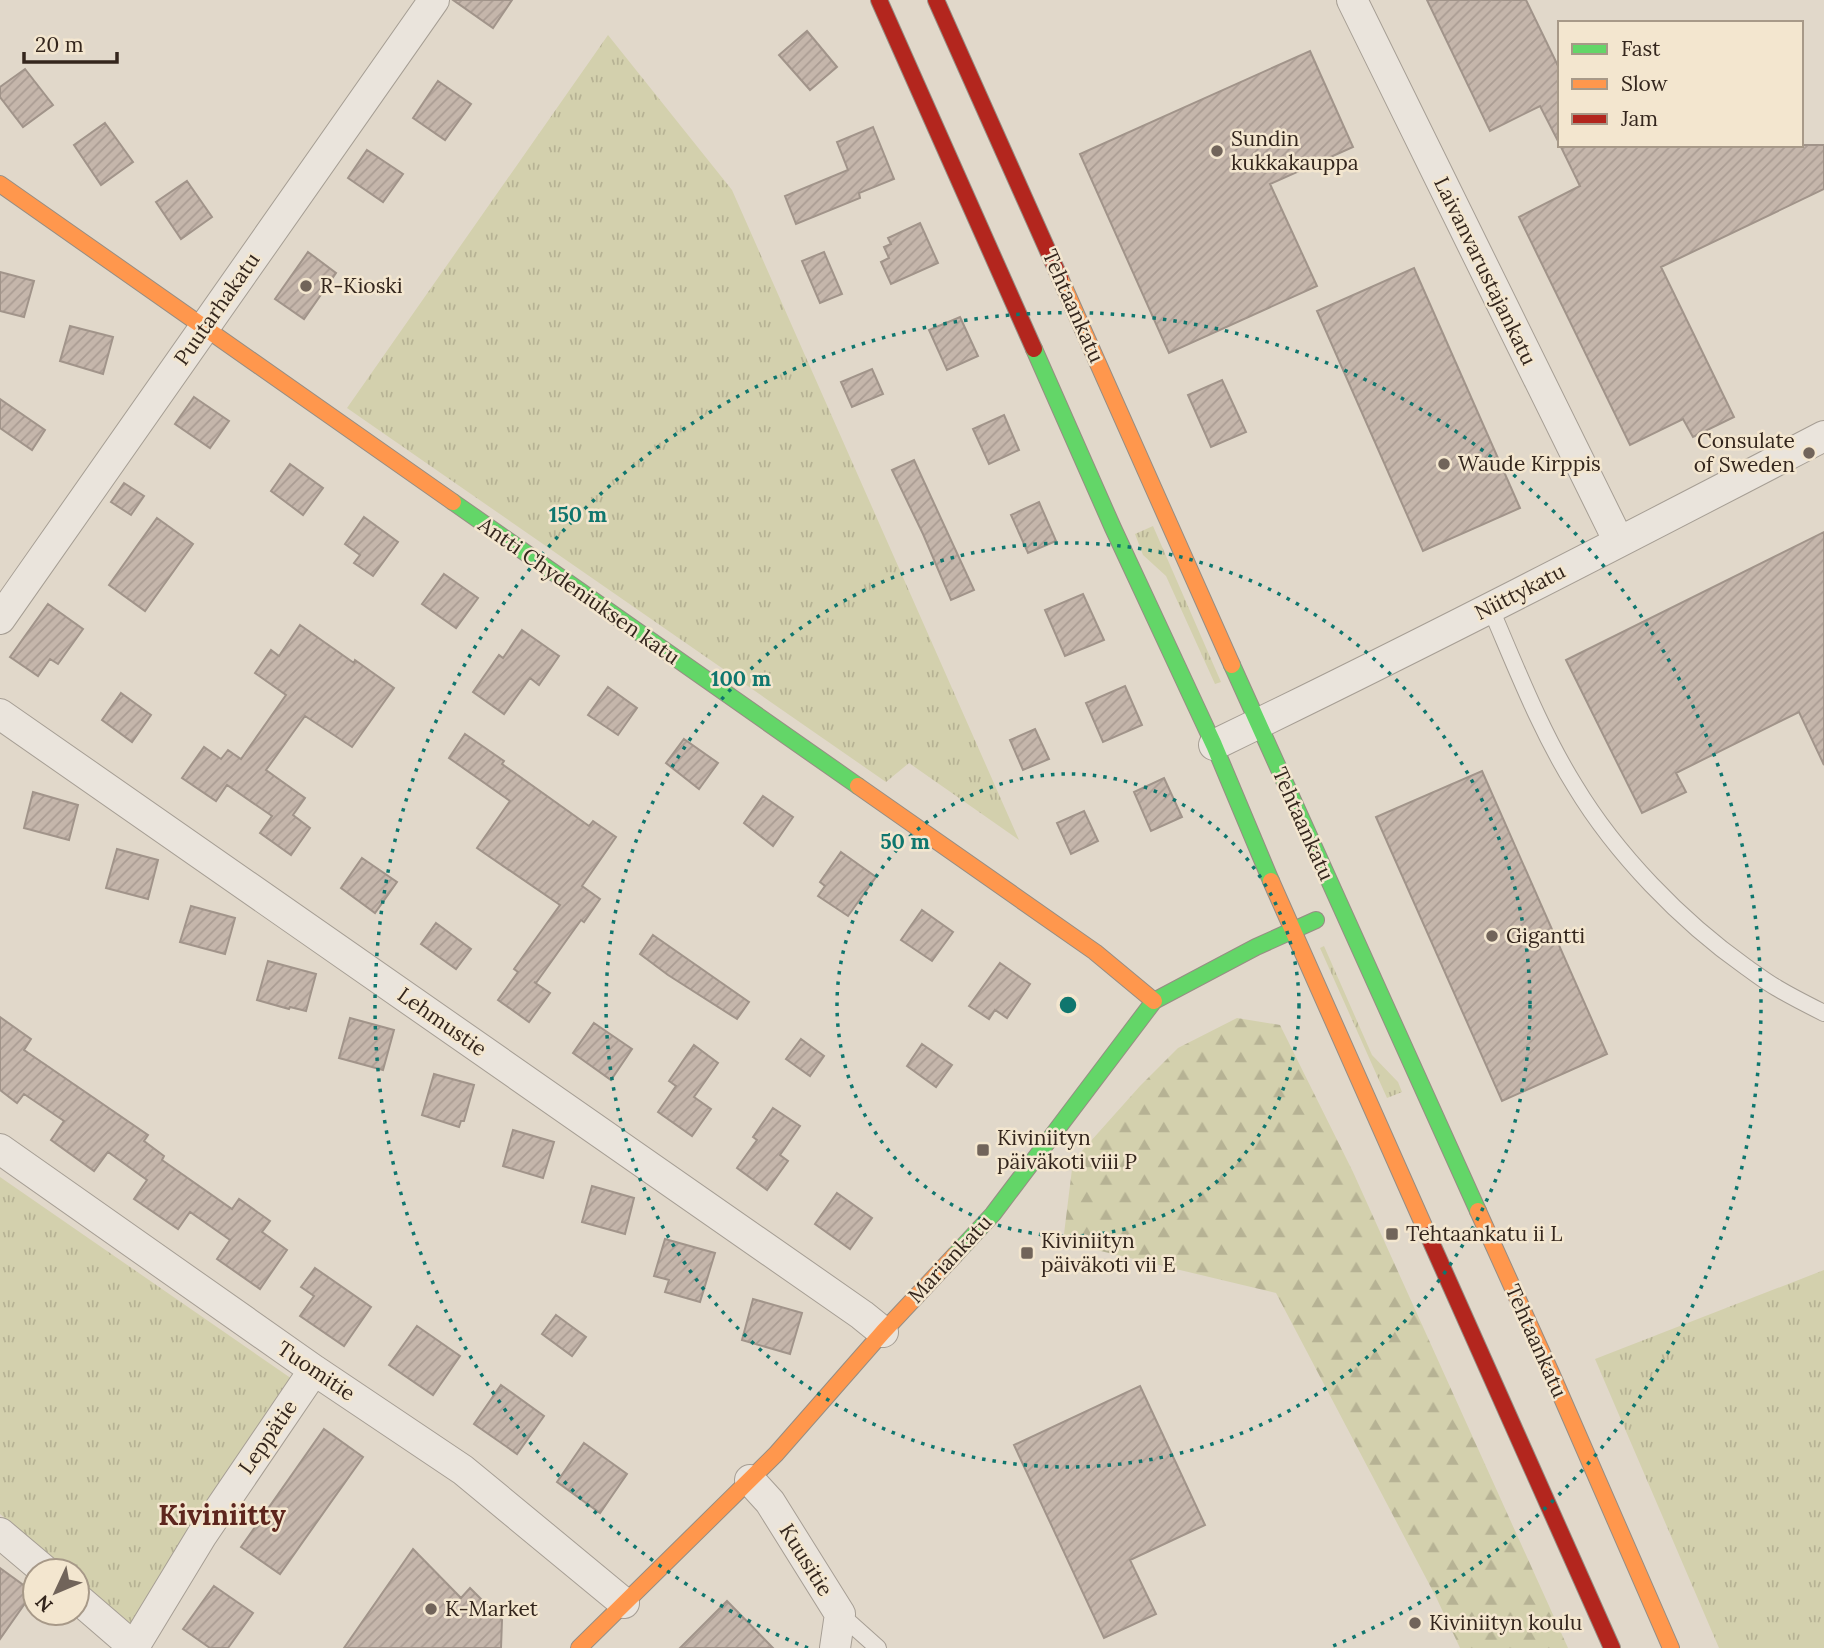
<svg xmlns="http://www.w3.org/2000/svg" width="1824" height="1648" font-family="Lora,serif">
	<style>
		.grass { fill: url(#grass-tufts) }
		.forest { fill: url(#forest-firs) }
		.building { fill: url(#building-hatch); stroke: #a1948a; stroke-width: 2 }
		.lines { fill: none; stroke-linecap: round; stroke-linejoin: round }
		.lane-casing { stroke: #a69e94; stroke-width: 18 }
		.street-casing { stroke: #a69e94; stroke-width: 32 }
		.fast-casing { stroke: #968d83; stroke-width: 18 }
		.slow-casing { stroke: #968d83; stroke-width: 18 }
		.jam-casing { stroke: #968d83; stroke-width: 18 }
		.lane { stroke: #eae4dc; stroke-width: 16 }
		.street { stroke: #eae4dc; stroke-width: 30 }
		.fast { stroke: #63d668; stroke-width: 16 }
		.slow { stroke: #ff974d; stroke-width: 16 }
		.jam { stroke: #b3261e; stroke-width: 16 }
		.ring { fill: none; stroke: #0f766e; stroke-width: 3.5; stroke-dasharray: 3.5 7 }
		.poi-dot { fill: #71645a; stroke: #f3e6cf; stroke-width: 2.5 }
		.labels { text-anchor: middle; stroke-width: 5; stroke-linejoin: round; paint-order: stroke }
		.poi-label { font-size: 21px; fill: #34261d; stroke: #f3e6cf; text-anchor: start }
		.street-label { font-size: 21px; fill: #34261d; stroke: #f3e6cf }
		.district-label { font-size: 28px; font-weight: bold; fill: #5e261e; stroke: #f3e6cf }
		.centre { fill: #0f766e; stroke: #f3e6cf; stroke-width: 3.5 }
		.ring-label { font-size: 21px; text-anchor: middle; font-weight: bold; fill: #0f766e; stroke: #f3e6cf; stroke-width: 5; stroke-linejoin: round; paint-order: stroke }
	</style>
	<defs>
		<pattern id="grass-tufts" width="24" height="20" patternUnits="userSpaceOnUse" patternTransform="scale(1.75)"><rect width="24" height="20" fill="#d3d0ad"/><path d="M3 7l-1-3M5 7V3M7 7l1-3M15 17l-1-3M17 17v-4M19 17l1-3" fill="none" stroke="#b6b294"/></pattern>
		<pattern id="forest-firs" width="22" height="20" patternUnits="userSpaceOnUse" patternTransform="scale(1.75)"><rect width="22" height="20" fill="#d3d0ad"/><path d="M5 1l3.5 6h-7zM16 11l3.5 6h-7z" fill="#b6b294"/></pattern>
		<pattern id="building-hatch" width="6" height="6" patternUnits="userSpaceOnUse" patternTransform="scale(1.75)"><rect width="6" height="6" fill="#c5b6ab"/><path d="M-1 1l2-2M0 6l6-6M5 7l2-2" fill="none" stroke="#aa9c93"/></pattern>
	</defs>
	<rect width="100%" height="100%" fill="#e1d8ca"/>
	<!-- grass -->
	<path class="grass" d="M 608,35 L 732,190 L 1019,840 L 909,763 L 886,782 L 347,408 Z
		M 1153,526 L 1221,682 L 1215,684 L 1166,576 L 1143,555 L 1135,534 Z
		M 1324,946 L 1372,1055 L 1398,1082 L 1402,1092 L 1387,1098 L 1320,948 Z
		M 0,1177 L 295,1381 L 193,1526 L 131,1624 L 77,1579 L 77,1571 L 68,1571 L 0,1514 Z
		M 1824,1270 L 1824,1648 L 1719,1648 L 1595,1359 Z"/>
	<!-- forest -->
	<path class="forest" d="M 1237,1018 L 1280,1025 L 1353,1172 L 1568,1648 L 1460,1648 L 1436,1597 L 1276,1293 L 1063,1242 L 1073,1161 L 1140,1086 L 1178,1048 Z"/>
	<!-- building -->
	<path class="building" d="M 453,0 L 512,0 L 493,28 Z
		M 1427,0 L 1526,0 L 1560,70 L 1560,145 L 1540,106 L 1490,131 Z
		M 807,31 L 837,67 L 810,90 L 779,55 Z
		M 1310,51 L 1353,147 L 1270,184 L 1317,286 L 1169,353 L 1080,154 Z
		M 25,69 L 53,105 L 23,127 L 0,97 L 0,87 Z
		M 438,81 L 471,104 L 445,140 L 413,118 Z
		M 105,123 L 133,162 L 101,185 L 74,145 Z
		M 873,127 L 894,179 L 859,193 L 860,198 L 796,224 L 785,196 L 848,170 L 837,142 Z
		M 1560,145 L 1824,145 L 1824,189 L 1661,267 L 1734,417 L 1693,437 L 1683,419 L 1630,445 L 1519,217 L 1580,186 Z
		M 367,150 L 403,174 L 383,202 L 348,178 Z
		M 187,181 L 212,217 L 181,239 L 156,202 Z
		M 920,223 L 938,263 L 891,284 L 881,262 L 889,258 L 884,247 L 891,244 L 888,238 Z
		M 308,252 L 336,273 L 304,319 L 275,299 Z
		M 824,252 L 842,294 L 820,303 L 802,261 Z
		M 1414,268 L 1520,508 L 1423,551 L 1317,311 Z
		M 0,272 L 34,281 L 24,317 L 0,311 Z
		M 960,317 L 978,356 L 947,370 L 929,330 Z
		M 70,326 L 113,337 L 103,374 L 60,361 Z
		M 872,369 L 883,394 L 852,407 L 841,382 Z
		M 1222,380 L 1246,432 L 1211,447 L 1188,395 Z
		M 194,397 L 229,421 L 210,448 L 175,424 Z
		M 0,399 L 45,430 L 32,450 L 0,428 Z
		M 1004,415 L 1019,450 L 989,464 L 973,429 Z
		M 914,460 L 974,590 L 951,600 L 923,534 L 892,470 Z
		M 290,464 L 323,488 L 303,515 L 271,491 Z
		M 124,483 L 144,496 L 131,515 L 111,502 Z
		M 1039,502 L 1056,541 L 1028,553 L 1011,515 Z
		M 364,517 L 398,542 L 373,576 L 354,563 L 360,555 L 345,544 Z
		M 157,518 L 193,544 L 145,611 L 109,585 Z
		M 1824,532 L 1824,765 L 1799,712 L 1676,773 L 1686,792 L 1642,813 L 1566,660 Z
		M 444,574 L 478,598 L 456,628 L 422,604 Z
		M 1083,594 L 1104,640 L 1065,656 L 1045,610 Z
		M 48,604 L 83,629 L 58,664 L 50,659 L 38,676 L 10,657 Z
		M 300,625 L 354,663 L 355,660 L 394,688 L 352,747 L 305,716 L 266,770 L 305,798 L 293,815 L 310,828 L 291,855 L 260,833 L 272,816 L 227,785 L 216,801 L 182,778 L 204,747 L 221,759 L 228,750 L 241,759 L 286,695 L 255,673 L 271,650 L 279,656 Z
		M 522,630 L 559,656 L 539,685 L 530,678 L 504,714 L 473,692 L 499,655 L 503,658 Z
		M 1125,686 L 1142,725 L 1103,742 L 1086,703 Z
		M 608,687 L 637,708 L 618,735 L 588,715 Z
		M 121,693 L 151,715 L 132,742 L 102,720 Z
		M 1035,729 L 1049,759 L 1023,770 L 1010,740 Z
		M 465,734 L 504,761 L 502,764 L 589,826 L 593,821 L 616,837 L 582,886 L 600,899 L 584,922 L 581,920 L 536,983 L 534,982 L 550,993 L 529,1022 L 498,1000 L 518,972 L 514,969 L 560,905 L 477,848 L 510,801 L 449,758 Z
		M 684,739 L 718,763 L 699,789 L 666,763 Z
		M 1482,771 L 1607,1054 L 1502,1101 L 1376,817 Z
		M 1164,778 L 1182,817 L 1151,831 L 1134,792 Z
		M 33,792 L 78,805 L 69,840 L 24,828 Z
		M 763,796 L 793,817 L 773,846 L 744,823 Z
		M 1084,811 L 1098,841 L 1071,854 L 1057,823 Z
		M 117,849 L 158,860 L 148,899 L 106,888 Z
		M 841,852 L 876,877 L 848,916 L 818,896 L 825,886 L 820,882 Z
		M 362,858 L 397,882 L 375,913 L 341,888 Z
		M 191,906 L 235,918 L 225,954 L 180,942 Z
		M 922,910 L 953,932 L 932,961 L 901,940 Z
		M 436,923 L 471,949 L 456,969 L 421,944 Z
		M 653,935 L 749,1002 L 737,1019 L 668,975 L 640,954 Z
		M 268,961 L 316,974 L 306,1011 L 290,1007 L 289,1009 L 257,1000 Z
		M 1000,963 L 1030,984 L 1007,1018 L 995,1010 L 989,1019 L 969,1006 Z
		M 0,1017 L 31,1039 L 24,1050 L 148,1135 L 144,1141 L 164,1156 L 162,1160 L 232,1209 L 239,1199 L 270,1221 L 262,1232 L 287,1250 L 260,1289 L 217,1259 L 230,1240 L 190,1212 L 178,1229 L 134,1199 L 147,1180 L 108,1152 L 94,1171 L 51,1140 L 64,1121 L 24,1094 L 17,1103 L 0,1090 Z
		M 350,1018 L 394,1030 L 383,1070 L 339,1058 Z
		M 594,1023 L 632,1049 L 611,1080 L 573,1053 Z
		M 801,1039 L 824,1056 L 810,1076 L 786,1059 Z
		M 922,1044 L 952,1065 L 936,1087 L 907,1066 Z
		M 694,1045 L 718,1063 L 694,1097 L 711,1109 L 692,1136 L 658,1112 L 676,1086 L 669,1081 Z
		M 434,1074 L 474,1085 L 464,1121 L 461,1121 L 459,1127 L 422,1115 Z
		M 773,1108 L 800,1126 L 780,1155 L 788,1161 L 767,1190 L 737,1168 L 757,1140 L 753,1137 Z
		M 513,1130 L 554,1142 L 543,1178 L 503,1166 Z
		M 592,1186 L 634,1198 L 625,1234 L 582,1222 Z
		M 837,1193 L 872,1218 L 850,1249 L 815,1224 Z
		M 665,1239 L 715,1253 L 700,1302 L 665,1292 L 669,1280 L 654,1276 Z
		M 315,1268 L 371,1307 L 344,1346 L 300,1316 L 314,1296 L 301,1287 Z
		M 753,1299 L 802,1313 L 790,1354 L 742,1340 Z
		M 556,1315 L 586,1337 L 572,1356 L 542,1334 Z
		M 417,1326 L 460,1356 L 433,1395 L 389,1365 Z
		M 501,1385 L 544,1416 L 517,1454 L 474,1424 Z
		M 1140,1386 L 1205,1525 L 1130,1560 L 1156,1614 L 1104,1638 L 1014,1445 Z
		M 324,1429 L 363,1457 L 280,1574 L 241,1547 Z
		M 584,1443 L 627,1474 L 600,1513 L 557,1482 Z
		M 413,1549 L 461,1598 L 470,1588 L 502,1620 L 501,1648 L 344,1648 Z
		M 0,1568 L 33,1592 L 0,1639 Z
		M 214,1586 L 253,1613 L 228,1648 L 210,1648 L 183,1629 Z
		M 727,1601 L 773,1648 L 680,1648 Z"/>
	<g class="lines">
		<defs>
			<path id="lane" d="M 1490,607 C 1516,667 1540,730 1575,786 C 1616,854 1681,921 1746,967 C 1756,974 1766,982 1777,988 C 1792,997 1808,1005 1824,1013
				M 840,1614 L 878,1648"/>
			<path id="street" d="M 1352,0 L 1619,542
				M 0,619 L 434,0
				M 0,714 L 862,1315 L 883,1332
				M 1214,745 C 1419,646 1622,541 1824,436
				M 0,1149 L 314,1370 L 463,1470 L 624,1603
				M 750,1480 L 770,1502 L 840,1614 L 835,1648
				M 0,1533 L 45,1571
				M 77,1598 L 135,1648
				M 134,1647 L 202,1535 L 314,1370"/>
			<path id="fast" d="M 1034,349 L 1113,528 L 1214,745 L 1271,881
				M 453,502 L 858,786
				M 1232,665 L 1478,1211
				M 955,1255 L 993,1214 L 1154,1001 L 1256,947 L 1316,920"/>
			<path id="slow" d="M 0,184 L 453,502
				M 1060,278 L 1232,665
				M 858,786 L 1095,952 L 1154,1001
				M 1271,881 L 1428,1235
				M 1478,1211 L 1552,1375 L 1671,1648
				M 579,1648 L 776,1454 L 883,1332 L 955,1255"/>
			<path id="jam" d="M 879,0 L 1034,349
				M 936,0 L 1060,278
				M 1428,1235 L 1612,1648"/>
		</defs>
		<!-- lane casing -->
		<use href="#lane" class="lane-casing"/>
		<!-- street casing -->
		<use href="#street" class="street-casing"/>
		<!-- fast casing -->
		<use href="#fast" class="fast-casing"/>
		<!-- slow casing -->
		<use href="#slow" class="slow-casing"/>
		<!-- jam casing -->
		<use href="#jam" class="jam-casing"/>
		<!-- lane -->
		<use href="#lane" class="lane"/>
		<!-- street -->
		<use href="#street" class="street"/>
		<!-- fast -->
		<use href="#fast" class="fast"/>
		<!-- slow -->
		<use href="#slow" class="slow"/>
		<!-- jam -->
		<use href="#jam" class="jam"/>
	</g>
	<!-- distance rings -->
	<g class="ring">
		<circle cx="1068" cy="1005" r="231"/>
		<circle cx="1068" cy="1005" r="462"/>
		<path d="M808 1648A693 693 0 1 1 1328 1648"/>
	</g>
	<!-- markers -->
	<g class="poi-dot">
		<circle cx="1217" cy="151" r="7"/>
		<circle cx="306" cy="286" r="7"/>
		<circle cx="1809" cy="453" r="7"/>
		<circle cx="1444" cy="464" r="7"/>
		<circle cx="1492" cy="936" r="7"/>
		<rect x="976" y="1143" width="14" height="14" rx="3.5"/>
		<rect x="1385" y="1227" width="14" height="14" rx="3.5"/>
		<rect x="1020" y="1246" width="14" height="14" rx="3.5"/>
		<circle cx="431" cy="1609" r="7"/>
		<circle cx="1415" cy="1623" r="7"/>
	</g>
	<g class="labels">
		<!-- poi labels -->
		<g class="poi-label">
			<text x="1231" y="146">Sundin<tspan x="1231" dy="24">kukkakauppa</tspan></text>
			<text x="320" y="293">R-Kioski</text>
			<text x="1795" y="448" text-anchor="end">Consulate<tspan x="1795" dy="24">of Sweden</tspan></text>
			<text x="1458" y="471">Waude Kirppis</text>
			<text x="1506" y="943">Gigantti</text>
			<text x="997" y="1145">Kiviniityn<tspan x="997" dy="24">päiväkoti viii P</tspan></text>
			<text x="1406" y="1241">Tehtaankatu ii L</text>
			<text x="1041" y="1248">Kiviniityn<tspan x="1041" dy="24">päiväkoti vii E</tspan></text>
			<text x="445" y="1616">K-Market</text>
			<text x="1429" y="1630">Kiviniityn koulu</text>
		</g>
		<!-- street labels -->
		<g class="street-label">
			<text transform="translate(1485 271) rotate(64)" y="7">Laivanvarustajankatu</text>
			<text transform="translate(1073 306) rotate(66)" y="7">Tehtaankatu</text>
			<text transform="translate(217 309) rotate(-55)" y="7">Puutarhakatu</text>
			<text transform="translate(579 591) rotate(35)" y="7">Antti Chydeniuksen katu</text>
			<text transform="translate(1520 592) rotate(-27)" y="7">Niittykatu</text>
			<text transform="translate(1303 824) rotate(66)" y="7">Tehtaankatu</text>
			<text transform="translate(442 1022) rotate(35)" y="7">Lehmustie</text>
			<text transform="translate(950 1259) rotate(-47)" y="7">Mariankatu</text>
			<text transform="translate(1536 1341) rotate(66)" y="7">Tehtaankatu</text>
			<text transform="translate(316 1371) rotate(34)" y="7">Tuomitie</text>
			<text transform="translate(268 1437) rotate(-55)" y="7">Leppätie</text>
			<text transform="translate(806 1560) rotate(58)" y="7">Kuusitie</text>
		</g>
		<!-- district labels -->
		<g class="district-label">
			<text x="222" y="1525">Kiviniitty</text>
		</g>
	</g>
	<circle cx="1068" cy="1005" r="10" class="centre"/>
	<g class="ring-label">
		<text x="578" y="522">150 m</text>
		<text x="741" y="686">100 m</text>
		<text x="905" y="849">50 m</text>
	</g>
	<!-- legend -->
	<rect x="1558" y="21" width="245" height="126" fill="#f3e6cf" stroke="#a79988" stroke-width="2"/>
	<rect x="1572" y="44" width="35" height="10" fill="#63d668" stroke="#a79988" stroke-width="2"/>
	<text x="1621" y="56" font-size="21" fill="#34261d">Fast</text>
	<rect x="1572" y="79" width="35" height="10" fill="#ff974d" stroke="#a79988" stroke-width="2"/>
	<text x="1621" y="91" font-size="21" fill="#34261d">Slow</text>
	<rect x="1572" y="114" width="35" height="10" fill="#b3261e" stroke="#a79988" stroke-width="2"/>
	<text x="1621" y="126" font-size="21" fill="#34261d">Jam</text>
	<!-- north arrow -->
	<g transform="translate(56 1592) rotate(226)"><circle r="33" fill="#f3e6cf" stroke="#a79988" stroke-width="2"/>
	<path d="M0-5L12 26L0 18L-12 26Z" fill="#71645a"/>
	<text y="-10" font-size="19" font-weight="bold" text-anchor="middle" fill="#34261d">N</text>
	</g>
	<!-- scale -->
	<path d="M24 52v10h93v-10" fill="none" stroke="#34261d" stroke-width="3.5"/>
	<text x="35" y="52" font-size="21" fill="#34261d" stroke="#f3e6cf" stroke-width="5" paint-order="stroke">20 m</text>
</svg>
